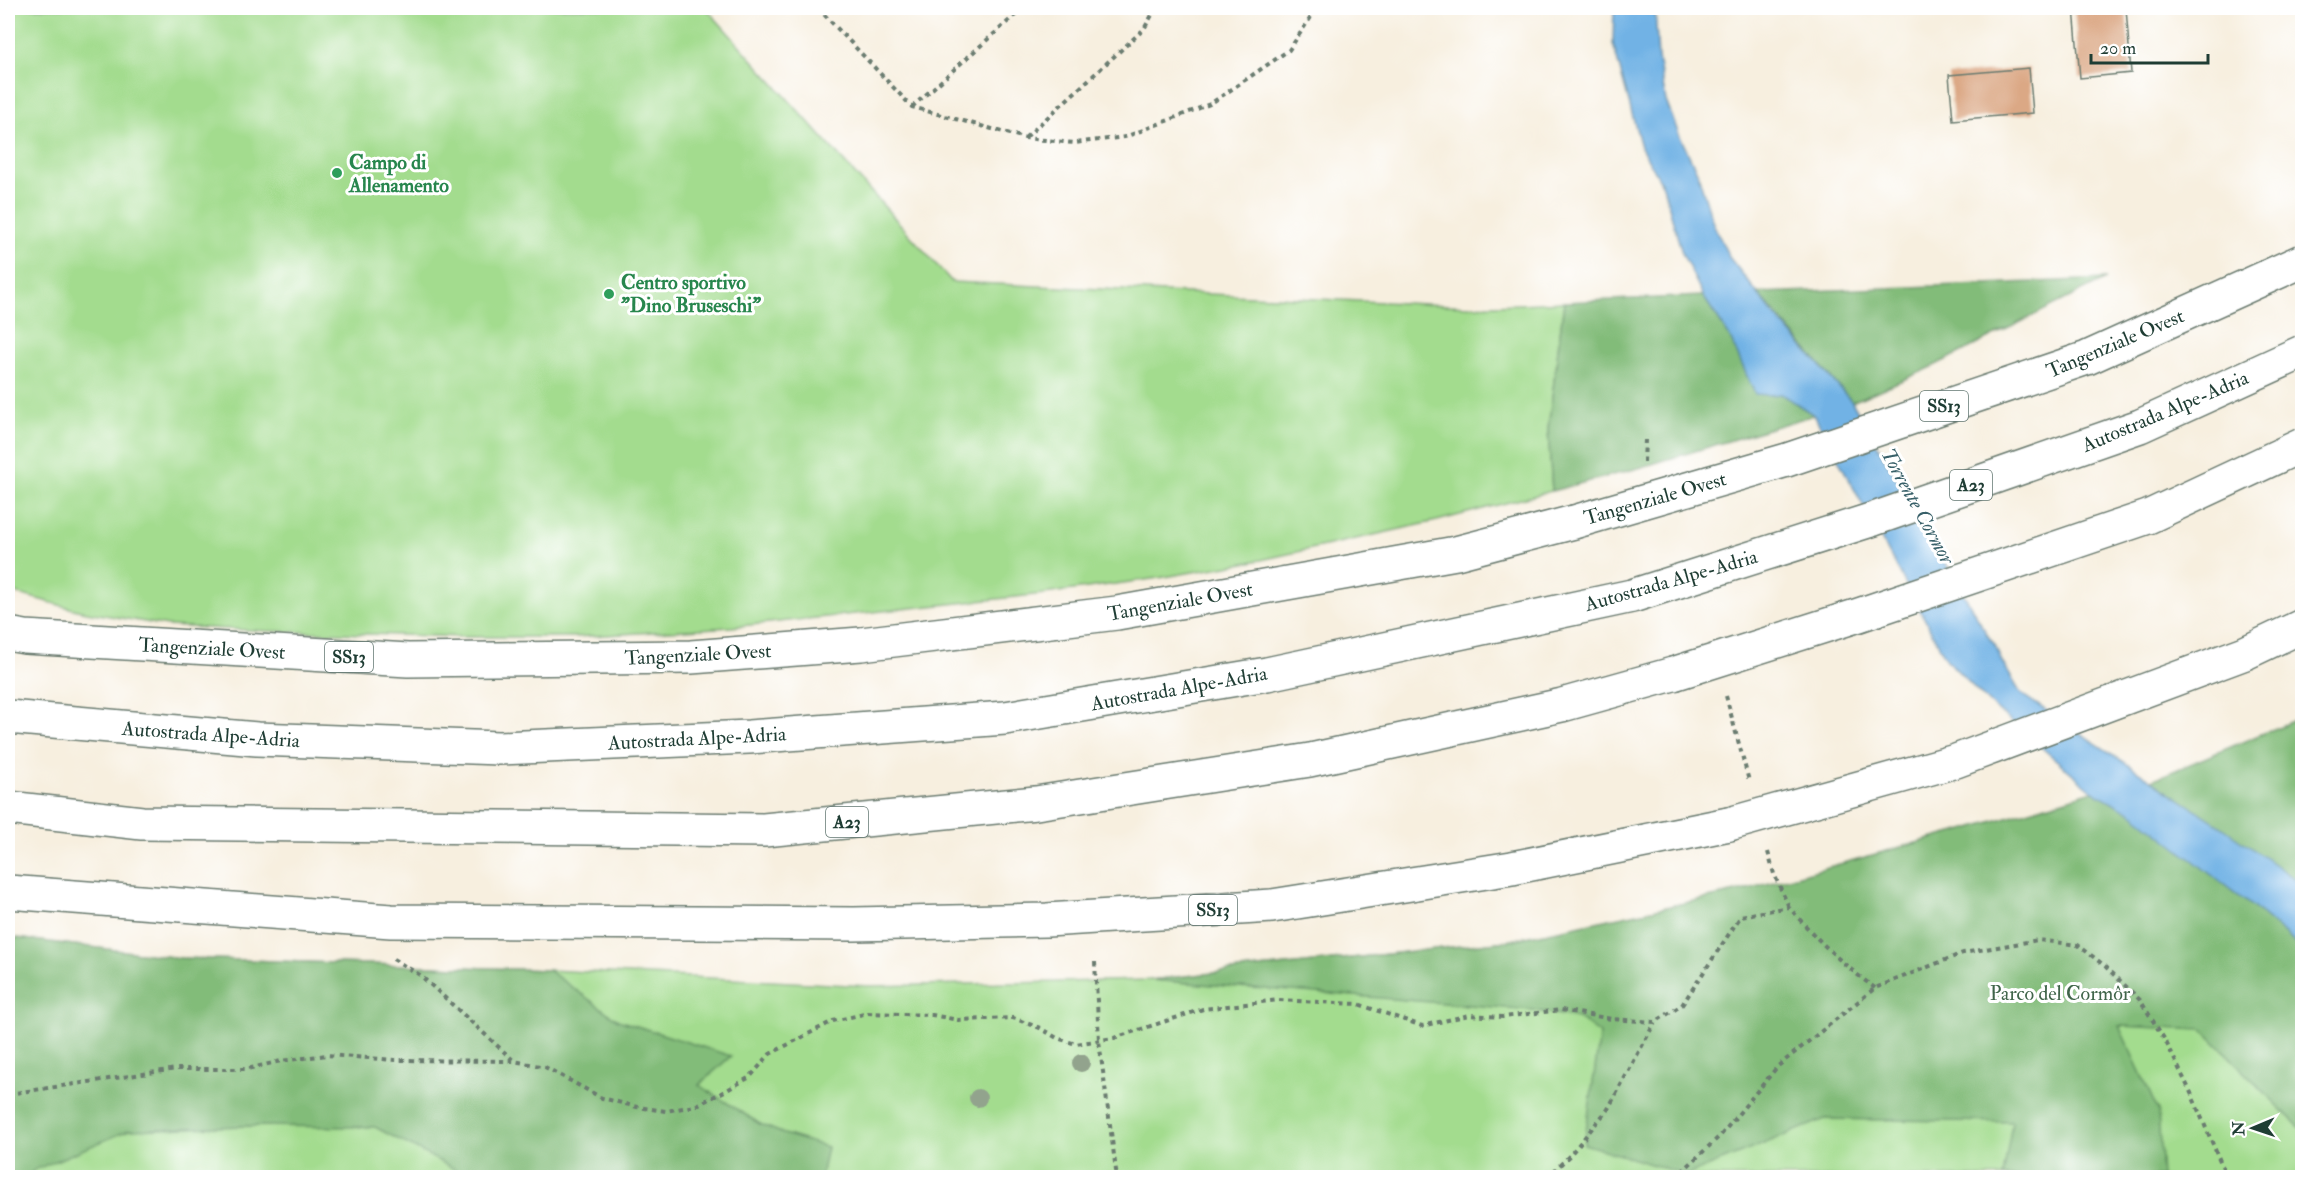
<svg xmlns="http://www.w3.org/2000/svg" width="2310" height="1185" font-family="'IM FELL Double Pica',serif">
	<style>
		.green { fill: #a3dc8e; stroke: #618c61; stroke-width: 1.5 }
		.forest { fill: #82bc79; stroke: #507c56; stroke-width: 1.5 }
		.water { fill: #71b2e5; stroke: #48788c; stroke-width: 1.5 }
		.building { fill: #dba885 }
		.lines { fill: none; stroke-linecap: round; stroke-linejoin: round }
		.trunk-casing { stroke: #6b7b70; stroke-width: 36 }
		.motorway-casing { stroke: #6b7b70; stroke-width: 36 }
		.path { stroke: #6b7b70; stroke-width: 4; stroke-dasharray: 4.5 4.5; stroke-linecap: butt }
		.trunk { stroke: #fff; stroke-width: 33 }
		.motorway { stroke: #fff; stroke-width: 33 }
		.trunk-bridge-casing { stroke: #6b7b70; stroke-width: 36; stroke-linecap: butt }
		.motorway-bridge-casing { stroke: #6b7b70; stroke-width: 36; stroke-linecap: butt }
		.trunk-bridge { stroke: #fff; stroke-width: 33 }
		.motorway-bridge { stroke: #fff; stroke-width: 33 }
		.tree { fill: #92a38d }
		.leisure-dot { fill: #2e9e5b; stroke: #fff; stroke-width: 2 }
		.labels { text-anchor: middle; stroke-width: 6; stroke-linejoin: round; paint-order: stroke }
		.shield { fill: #fff; stroke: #627771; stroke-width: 1.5 }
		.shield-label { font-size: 18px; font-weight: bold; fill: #1f3d34 }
		.leisure-label { font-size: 20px; font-weight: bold; fill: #27864d; stroke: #fff; text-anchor: start }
		.street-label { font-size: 20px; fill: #1f3d34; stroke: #fff }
		.park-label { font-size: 20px; fill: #40654a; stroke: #fff }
		.water-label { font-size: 21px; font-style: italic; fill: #386069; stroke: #fff }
	</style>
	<rect width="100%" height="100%" fill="#fff"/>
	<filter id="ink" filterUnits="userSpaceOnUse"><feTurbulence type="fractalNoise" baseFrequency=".0167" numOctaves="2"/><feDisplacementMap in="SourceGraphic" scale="12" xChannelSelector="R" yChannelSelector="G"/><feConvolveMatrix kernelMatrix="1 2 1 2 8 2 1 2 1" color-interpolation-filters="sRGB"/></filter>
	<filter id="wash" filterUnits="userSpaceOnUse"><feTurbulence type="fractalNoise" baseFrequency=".008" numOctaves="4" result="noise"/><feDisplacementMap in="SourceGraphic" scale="24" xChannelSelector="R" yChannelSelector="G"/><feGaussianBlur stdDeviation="1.35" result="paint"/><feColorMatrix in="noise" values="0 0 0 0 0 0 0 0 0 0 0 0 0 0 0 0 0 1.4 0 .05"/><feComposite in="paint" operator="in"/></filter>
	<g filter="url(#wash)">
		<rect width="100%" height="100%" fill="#f7efdf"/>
		<!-- green -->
		<path class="green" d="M 8,8 L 706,8 L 952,282 L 1469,306 L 1564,302 L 1548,429 L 1552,491 L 1437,521 L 1261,560 L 1159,578 L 1044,594 L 731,627 L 576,637 L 465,637 L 267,631 L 168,626 L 81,611 L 8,591 Z
			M 2093,791 L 2135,814 L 2259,912 L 2302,949 L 2302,1177 L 8,1178 L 8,937 L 181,958 L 548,970 L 870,986 L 1150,980 L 1507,941 L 1741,891 L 1971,828 Z"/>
		<!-- forest -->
		<path class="forest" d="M 2106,279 L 1928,369 L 1852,402 L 1758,293 Z
			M 1703,296 L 1729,335 L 1755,393 L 1768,395 L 1782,394 L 1814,415 L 1639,468 L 1552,491 L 1548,429 L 1564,302 Z
			M 2302,717 L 2302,884 L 2152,780 Z
			M 2093,791 L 2135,814 L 2259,912 L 2302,949 L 2302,1130 L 2203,1030 L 2119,1026 L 2158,1111 L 2162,1177 L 2003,1177 L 2012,1122 L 1825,1119 L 1687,1175 L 1584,1144 L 1600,1034 L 1578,1018 L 1532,1010 L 1150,980 L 1507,941 L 1741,891 L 1971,828 Z
			M 8,937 L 181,958 L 548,970 L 618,1020 L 731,1056 L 699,1085 L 760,1124 L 784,1134 L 827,1147 L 821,1177 L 469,1177 L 375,1127 L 244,1126 L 129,1130 L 34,1170 L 28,1177 L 8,1177 Z"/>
		<!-- water -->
		<path class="water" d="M 1614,8 L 1655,8 L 1658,58 L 1666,101 L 1678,132 L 1698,174 L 1713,223 L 1729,257 L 1773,313 L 1852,402 L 1988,636 L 1995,645 L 2002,662 L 2021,694 L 2212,820 L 2302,884 L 2302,949 L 2259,912 L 2135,815 L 2093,791 L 1990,704 L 1947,660 L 1814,415 L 1782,394 L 1768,395 L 1755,394 L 1729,335 L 1703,296 L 1682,253 L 1663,186 L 1641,147 L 1613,44 Z"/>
		<g id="blocks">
			<!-- building -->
			<path class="building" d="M 2074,8 L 2126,8 L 2131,73 L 2080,78 Z
				M 2029,68 L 2033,113 L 1953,120 L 1949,75 Z"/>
		</g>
	</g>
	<g filter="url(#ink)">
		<use href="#blocks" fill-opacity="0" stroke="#6b7b70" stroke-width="1.5"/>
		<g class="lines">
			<defs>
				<path id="trunk" d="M 8,634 L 25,637 L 408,660 L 691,657 L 861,644 L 1117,613 L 1456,553 L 1574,522
					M 8,892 L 391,921 L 854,924 L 1047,920 L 1272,906 L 1512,868 L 1729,824"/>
				<path id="motorway" d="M 8,717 L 257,739 L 499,748 L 749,737 L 1005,718 L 1267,674 L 1632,596
					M 8,808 L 142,823 L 764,830 L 1036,803 L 1310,760 L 1562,705 L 1673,674"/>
			</defs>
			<!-- trunk casing -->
			<use href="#trunk" class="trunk-casing"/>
			<!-- motorway casing -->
			<use href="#motorway" class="motorway-casing"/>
			<!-- path -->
			<path class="path" d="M 818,8 L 912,107 L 1025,138 L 1074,143 L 1125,137 L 1210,104 L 1289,50 L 1317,8
				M 912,107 L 1023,8
				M 1026,137 L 1144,29 L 1156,8
				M 1644,462 L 1645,440
				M 1726,696 L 1749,781
				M 1768,852 L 1774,874 L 1789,907
				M 393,959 L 420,975 L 513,1060
				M 1095,962 L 1099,1041 L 1117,1178
				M 8,1094 L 176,1069 L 247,1069 L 281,1061 L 327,1055 L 395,1060 L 514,1061 L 545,1067 L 602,1098 L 637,1107 L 666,1111 L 695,1106 L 727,1090 L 750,1077 L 770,1054 L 833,1021 L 868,1013 L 932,1015 L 958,1020 L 1013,1018 L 1040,1028 L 1057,1038 L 1076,1044 L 1114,1038 L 1203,1009 L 1279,1000 L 1358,1004 L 1422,1026 L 1469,1015 L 1503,1017 L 1561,1010 L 1612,1019 L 1655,1022 L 1682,1005 L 1741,916 L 1789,907 C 1815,938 1843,965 1875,988
				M 1547,1178 L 1570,1155 L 1608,1109 L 1655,1022
				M 1675,1178 L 1721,1135 L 1778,1066 L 1875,988 L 1963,953 L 2038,940 L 2078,945 L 2105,966 L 2140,1000 L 2165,1040 L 2191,1093 L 2223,1168 L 2223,1178"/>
			<!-- trunk -->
			<use href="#trunk" class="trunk"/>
			<!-- motorway -->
			<use href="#motorway" class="motorway"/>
			<defs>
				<path id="trunk-bridge" d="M 1574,522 L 1787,460 L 2087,358 L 2302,261
					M 1729,824 L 1956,761 L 2245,653 L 2302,626"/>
				<path id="motorway-bridge" d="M 1632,596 L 1874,519 L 2140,426 L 2302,352
					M 1673,674 L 1859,615 L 2148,517 L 2302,445"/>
			</defs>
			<!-- trunk-bridge casing -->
			<use href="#trunk-bridge" class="trunk-bridge-casing"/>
			<!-- motorway-bridge casing -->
			<use href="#motorway-bridge" class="motorway-bridge-casing"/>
			<!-- trunk-bridge -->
			<use href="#trunk-bridge" class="trunk-bridge"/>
			<!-- motorway-bridge -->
			<use href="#motorway-bridge" class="motorway-bridge"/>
		</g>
		<!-- trees -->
		<g class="tree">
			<circle cx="1081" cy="1063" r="9"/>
			<circle cx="978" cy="1098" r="9"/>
		</g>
	</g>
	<!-- markers -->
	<g class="leisure-dot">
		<circle cx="337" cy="173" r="6"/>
		<circle cx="609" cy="294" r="6"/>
	</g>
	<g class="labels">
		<!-- shield labels -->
		<g class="shield">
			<rect x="1920" y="391" width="48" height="30" rx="4.5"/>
			<rect x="1950" y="470" width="42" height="30" rx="4.5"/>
			<rect x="325" y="642" width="48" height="30" rx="4.5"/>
			<rect x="826" y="807" width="42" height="30" rx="4.5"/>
			<rect x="1189" y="895" width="48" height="30" rx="4.5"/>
		</g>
		<g class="shield-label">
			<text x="1944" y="412">SS13</text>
			<text x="1971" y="491">A23</text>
			<text x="349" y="663">SS13</text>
			<text x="847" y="828">A23</text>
			<text x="1213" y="916">SS13</text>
		</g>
		<!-- leisure labels -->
		<g class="leisure-label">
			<text x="349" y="169">Campo di<tspan x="349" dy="23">Allenamento</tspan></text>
			<text x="621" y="289">Centro sportivo<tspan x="621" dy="23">"Dino Bruseschi"</tspan></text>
		</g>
		<!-- street labels -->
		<g class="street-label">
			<text transform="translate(2115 343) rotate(-23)" y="7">Tangenziale Ovest</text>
			<text transform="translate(2165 411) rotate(-23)" y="7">Autostrada Alpe-Adria</text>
			<text transform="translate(1655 498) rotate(-16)" y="7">Tangenziale Ovest</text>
			<text transform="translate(1671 580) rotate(-16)" y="7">Autostrada Alpe-Adria</text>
			<text transform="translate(1180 601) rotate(-10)" y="7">Tangenziale Ovest</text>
			<text transform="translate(212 648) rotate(3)" y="7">Tangenziale Ovest</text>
			<text transform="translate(698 654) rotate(-3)" y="7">Tangenziale Ovest</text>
			<text transform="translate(1179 688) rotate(-10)" y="7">Autostrada Alpe-Adria</text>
			<text transform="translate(211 734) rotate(4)" y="7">Autostrada Alpe-Adria</text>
			<text transform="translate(697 738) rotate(-3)" y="7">Autostrada Alpe-Adria</text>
		</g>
		<!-- park labels -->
		<g class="park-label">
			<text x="2060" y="1000">Parco del Cormôr</text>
		</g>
		<!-- water labels -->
		<g class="water-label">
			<text transform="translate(1918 506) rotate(61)" y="7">Torrente Cormor</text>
		</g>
	</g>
	<!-- margin -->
	<rect width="2310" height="1185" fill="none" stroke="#fff" stroke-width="30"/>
	<!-- north arrow -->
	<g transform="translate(2253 1128) rotate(268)" stroke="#ffffff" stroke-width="4.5" paint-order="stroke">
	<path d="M0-4.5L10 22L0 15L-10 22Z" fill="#1f3d34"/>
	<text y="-9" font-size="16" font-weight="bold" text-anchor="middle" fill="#1f3d34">N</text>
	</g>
	<!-- scale -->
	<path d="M2091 54v9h117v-9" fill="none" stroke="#1f3d34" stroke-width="3"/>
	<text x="2100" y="54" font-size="18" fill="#1f3d34" stroke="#ffffff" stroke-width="4.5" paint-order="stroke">20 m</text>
</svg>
